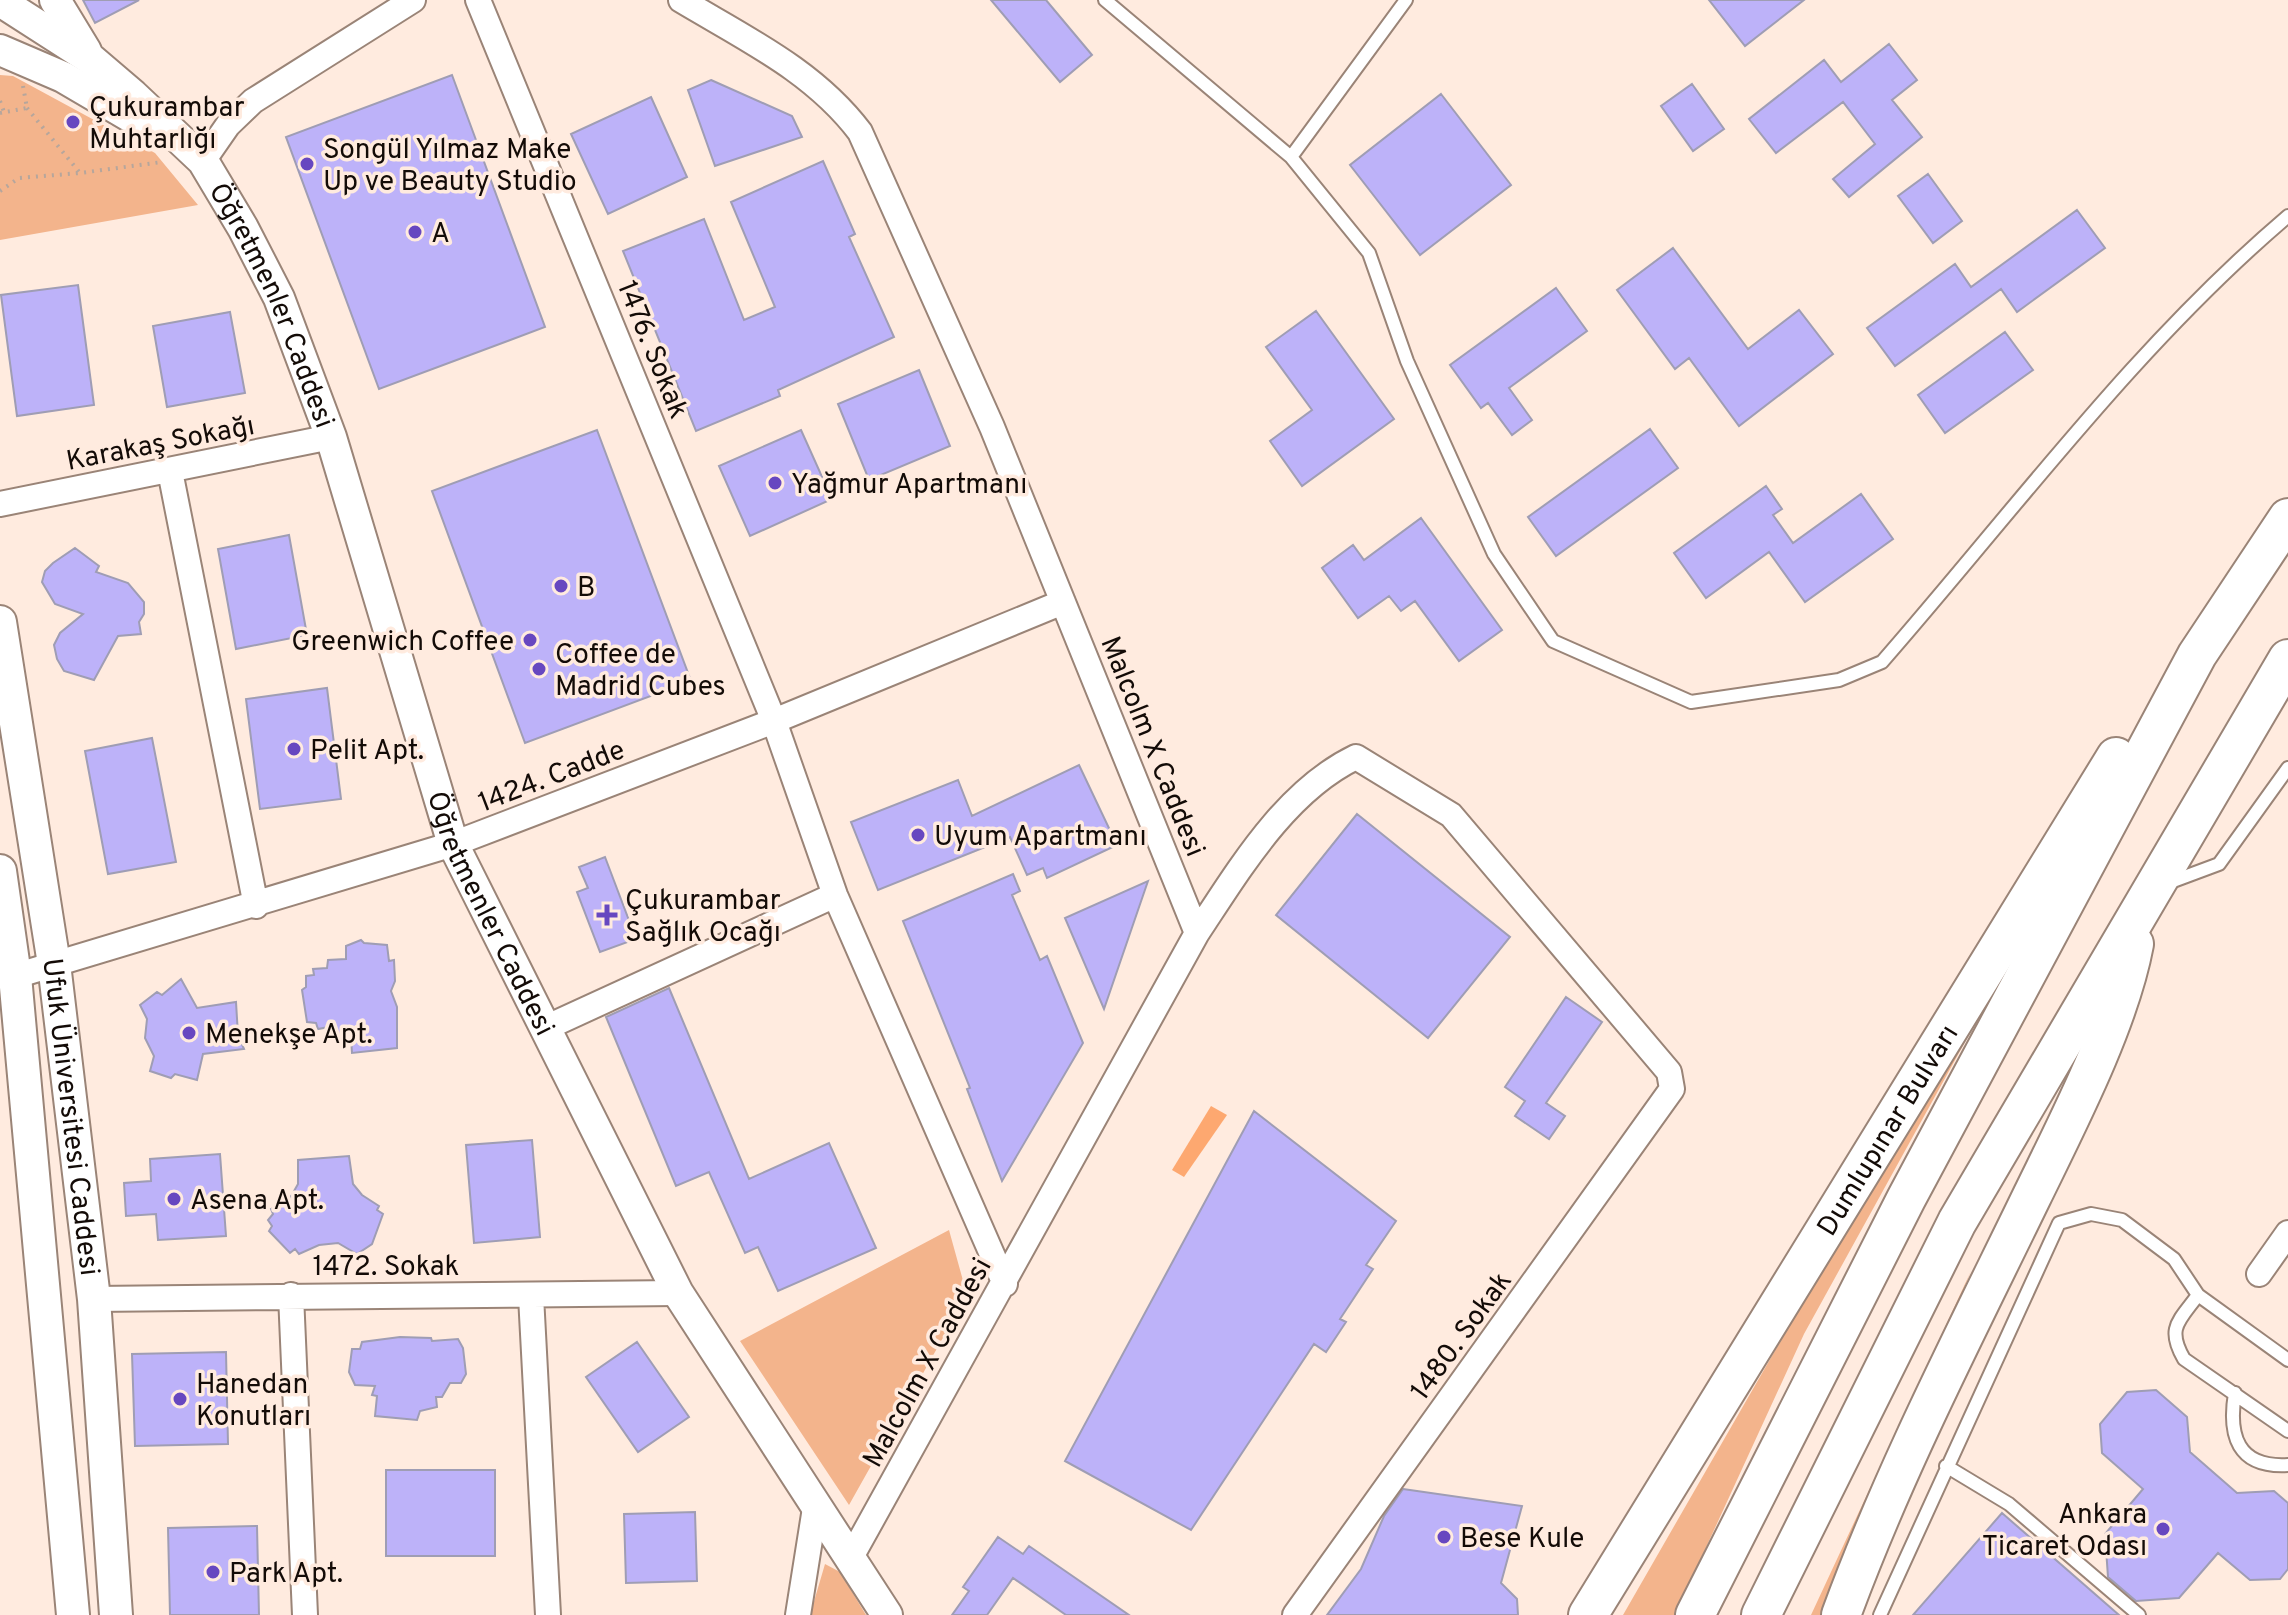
<svg xmlns="http://www.w3.org/2000/svg" width="2288" height="1615" font-family="Overpass,sans-serif">
	<style>
		.green { fill: #f3b48c }
		.water { fill: #fda870 }
		.building { fill: #bdb2f9; stroke: #9f9db4; stroke-width: 2 }
		.lines { fill: none; stroke-linecap: round; stroke-linejoin: round }
		.service-casing { stroke: #9a8477; stroke-width: 16 }
		.minor-casing { stroke: #9a8477; stroke-width: 28 }
		.tertiary-casing { stroke: #9a8477; stroke-width: 34 }
		.secondary-casing { stroke: #9a8477; stroke-width: 36 }
		.trunk-casing { stroke: #9a8477; stroke-width: 42 }
		.path { stroke: #b6a69c; stroke-width: 4; stroke-dasharray: 2 6; stroke-linecap: butt }
		.service { stroke: #fff; stroke-width: 12 }
		.minor { stroke: #fff; stroke-width: 24 }
		.tertiary { stroke: #fff; stroke-width: 30 }
		.secondary { stroke: #fff; stroke-width: 32 }
		.trunk { stroke: #fff; stroke-width: 38 }
		.poi-dot { fill: #6747c0; stroke: #ffebdf; stroke-width: 3 }
		.labels { text-anchor: middle; stroke-width: 7; stroke-linejoin: round; paint-order: stroke }
		.poi-label { font-size: 28px; fill: #130b07; stroke: #ffebdf; text-anchor: start }
		.street-label { font-size: 28px; fill: #130b07; stroke: #ffebdf }
	</style>
	<rect width="100%" height="100%" fill="#ffebdf"/>
	<!-- green -->
	<path class="green" d="M 0,75 L 13,76 L 155,153 L 198,205 L 0,240 Z
		M 2014,935 L 2024,935 L 1804,1334 L 1675,1615 L 1623,1615 Z
		M 949,1230 L 967,1295 L 849,1505 L 740,1341 Z
		M 1971,1271 L 1831,1615 L 1811,1615 Z
		M 825,1564 L 840,1572 L 866,1615 L 810,1615 Z"/>
	<!-- water -->
	<path class="water" d="M 1211,1106 L 1227,1115 L 1184,1177 L 1172,1170 Z"/>
	<!-- building -->
	<path class="building" d="M 83,0 L 139,0 L 95,23 Z
		M 991,0 L 1046,0 L 1092,55 L 1060,82 Z
		M 1709,0 L 1804,0 L 1745,46 Z
		M 1889,44 L 1917,80 L 1892,100 L 1922,137 L 1849,197 L 1833,179 L 1875,144 L 1843,102 L 1776,153 L 1749,119 L 1824,60 L 1841,82 Z
		M 452,75 L 545,327 L 379,389 L 286,137 Z
		M 711,80 L 792,116 L 802,137 L 715,166 L 688,90 Z
		M 1692,84 L 1724,129 L 1693,151 L 1661,106 Z
		M 1441,94 L 1511,185 L 1420,255 L 1350,165 Z
		M 651,97 L 687,177 L 608,214 L 571,134 Z
		M 823,161 L 855,234 L 849,237 L 894,337 L 778,390 L 780,396 L 696,431 L 623,251 L 704,219 L 744,320 L 775,307 L 731,202 Z
		M 1928,174 L 1962,221 L 1933,243 L 1898,196 Z
		M 2077,210 L 2105,248 L 2017,312 L 2001,289 L 1895,366 L 1867,328 L 1955,264 L 1971,287 Z
		M 1673,248 L 1748,349 L 1799,310 L 1833,354 L 1739,426 L 1689,358 L 1675,369 L 1617,290 Z
		M 78,285 L 94,405 L 17,416 L 1,295 Z
		M 1556,288 L 1587,331 L 1509,388 L 1532,420 L 1512,435 L 1488,403 L 1481,408 L 1450,365 Z
		M 1316,311 L 1394,419 L 1302,486 L 1270,441 L 1312,410 L 1266,347 Z
		M 230,312 L 245,393 L 167,407 L 153,326 Z
		M 2005,332 L 2033,370 L 1945,433 L 1918,395 Z
		M 919,370 L 950,446 L 869,480 L 838,404 Z
		M 1650,429 L 1678,468 L 1556,556 L 1528,517 Z
		M 597,430 L 691,681 L 525,743 L 432,491 Z
		M 801,430 L 832,499 L 750,536 L 719,466 Z
		M 1766,486 L 1782,509 L 1773,515 L 1793,543 L 1861,494 L 1893,539 L 1805,602 L 1769,552 L 1706,598 L 1674,553 Z
		M 1421,518 L 1502,630 L 1459,661 L 1415,601 L 1401,611 L 1389,596 L 1358,618 L 1322,568 L 1353,545 L 1364,560 Z
		M 289,535 L 307,635 L 236,649 L 218,549 Z
		M 75,548 L 99,566 L 96,572 L 128,583 L 144,602 L 144,614 L 139,622 L 141,634 L 118,636 L 94,680 L 64,671 L 57,659 L 54,645 L 60,633 L 83,614 L 55,604 L 42,582 L 45,571 L 53,563 Z
		M 327,688 L 341,799 L 260,809 L 246,699 Z
		M 152,738 L 176,862 L 108,874 L 85,751 Z
		M 1079,765 L 1117,845 L 1047,878 L 1043,868 L 1027,875 L 1010,837 L 878,890 L 851,822 L 958,780 L 972,816 Z
		M 1357,814 L 1510,937 L 1428,1038 L 1276,915 Z
		M 605,857 L 636,939 L 600,952 L 577,892 L 588,888 L 579,867 Z
		M 1013,874 L 1020,891 L 1012,895 L 1040,960 L 1047,956 L 1083,1043 L 1002,1181 L 967,1089 L 970,1088 L 903,921 Z
		M 1148,881 L 1104,1009 L 1065,918 Z
		M 361,940 L 364,943 L 387,945 L 389,961 L 394,960 L 395,981 L 391,991 L 397,1007 L 397,1048 L 352,1053 L 351,1038 L 332,1039 L 329,1027 L 318,1029 L 316,1023 L 307,1022 L 302,990 L 306,987 L 306,976 L 314,975 L 313,969 L 327,968 L 328,960 L 346,959 L 346,946 Z
		M 181,979 L 197,1008 L 236,1002 L 238,1035 L 244,1049 L 203,1054 L 197,1080 L 175,1074 L 171,1078 L 150,1071 L 154,1056 L 145,1038 L 147,1019 L 140,1005 L 157,992 L 162,995 Z
		M 669,988 L 749,1179 L 829,1143 L 876,1248 L 778,1291 L 758,1247 L 745,1253 L 709,1172 L 676,1186 L 606,1017 Z
		M 1566,997 L 1602,1022 L 1546,1103 L 1565,1116 L 1549,1139 L 1515,1116 L 1525,1101 L 1505,1087 Z
		M 1254,1111 L 1396,1221 L 1366,1265 L 1373,1269 L 1340,1319 L 1346,1322 L 1326,1352 L 1314,1344 L 1191,1530 L 1065,1461 Z
		M 532,1140 L 540,1237 L 474,1243 L 466,1145 Z
		M 220,1154 L 226,1236 L 158,1240 L 156,1214 L 126,1216 L 124,1183 L 151,1181 L 150,1159 Z
		M 349,1156 L 353,1184 L 362,1195 L 379,1206 L 377,1210 L 383,1214 L 372,1244 L 357,1254 L 338,1243 L 319,1245 L 299,1254 L 295,1249 L 290,1253 L 269,1231 L 272,1226 L 268,1220 L 273,1214 L 271,1209 L 289,1200 L 298,1184 L 298,1160 Z
		M 400,1337 L 431,1338 L 432,1341 L 458,1339 L 463,1348 L 466,1374 L 461,1383 L 450,1383 L 442,1397 L 436,1397 L 437,1407 L 420,1411 L 417,1420 L 375,1416 L 377,1396 L 372,1395 L 375,1386 L 355,1385 L 349,1372 L 352,1349 L 360,1349 L 362,1342 Z
		M 637,1342 L 689,1417 L 638,1452 L 586,1377 Z
		M 226,1352 L 228,1444 L 135,1446 L 132,1354 Z
		M 2156,1390 L 2187,1417 L 2190,1452 L 2237,1493 L 2274,1491 L 2288,1503 L 2288,1569 L 2280,1579 L 2250,1580 L 2218,1553 L 2179,1598 L 2136,1601 L 2108,1577 L 2105,1534 L 2143,1489 L 2102,1453 L 2100,1424 L 2127,1392 Z
		M 386,1470 L 495,1470 L 495,1556 L 386,1556 Z
		M 1403,1489 L 1522,1506 L 1501,1583 L 1517,1599 L 1518,1615 L 1327,1615 L 1361,1569 L 1384,1516 Z
		M 695,1512 L 697,1581 L 626,1583 L 624,1514 Z
		M 2002,1513 L 2119,1615 L 1913,1615 Z
		M 257,1526 L 259,1615 L 170,1615 L 168,1528 Z
		M 998,1537 L 1023,1554 L 1029,1546 L 1129,1615 L 1066,1615 L 1013,1578 L 987,1615 L 952,1615 L 969,1591 L 963,1587 Z"/>
	<g class="lines">
		<defs>
			<path id="service" d="M 1105,0 L 1291,157 L 1369,253 L 1407,361 L 1494,554 L 1553,641 L 1691,702 L 1839,680 L 1882,662 C 2014,511 2135,346 2288,216
				M 1291,157 L 1406,0
				M 2168,883 L 2219,864 L 2288,768
				M 2198,1295 C 2179,1321 2166,1328 2184,1359 L 2288,1431
				M 2235,1393 C 2228,1435 2237,1468 2288,1465
				M 1946,1466 L 2009,1504 L 2139,1615
				M 1880,1615 L 2059,1223 L 2091,1214 L 2122,1220 L 2174,1259 L 2198,1295 L 2288,1360"/>
			<path id="minor" d="M 478,0 L 774,721 L 835,895 L 1005,1284
				M 681,0 C 746,39 814,71 860,132 L 992,427 L 1197,933 L 850,1559
				M 203,161 L 228,125 L 253,101 L 413,0
				M 170,471 L 256,906
				M 0,504 L 331,437
				M 1197,933 C 1239,870 1285,791 1356,757 L 1451,815 L 1669,1072 L 1672,1089 L 1295,1615
				M 0,973 L 15,976 L 453,844 L 774,721 L 1063,602
				M 543,1029 L 835,895
				M 2259,1274 L 2288,1233
				M 291,1295 L 305,1615
				M 531,1296 L 548,1615
				M 94,1299 L 678,1293
				M 798,1615 L 815,1508"/>
			<g id="tertiary">
				<path d="M 55,0 L 86,51"/>
				<path id="s1" d="M 0,1 L 92,60 L 133,95 L 203,161 L 243,228 L 279,298 L 331,437 L 453,844 L 678,1293 L 887,1615"/>
				<path d="M 0,50 L 63,77 L 150,128"/>
			</g>
			<g id="secondary">
				<path id="s2" d="M 0,622 L 54,964 L 94,1299 L 116,1615"/>
				<path d="M 0,871 L 15,976 L 73,1615"/>
			</g>
			<g id="trunk">
				<path id="s3" d="M 1588,1615 L 2116,757"/>
				<path d="M 1695,1615 L 1906,1199 L 2197,655 L 2288,518"/>
				<path d="M 1761,1615 L 1957,1222 L 2288,659"/>
				<path d="M 1841,1615 C 1894,1471 1965,1334 2032,1196 C 2068,1122 2119,1024 2134,944"/>
			</g>
		</defs>
		<!-- service casing -->
		<use href="#service" class="service-casing"/>
		<!-- minor casing -->
		<use href="#minor" class="minor-casing"/>
		<!-- tertiary casing -->
		<use href="#tertiary" class="tertiary-casing"/>
		<!-- secondary casing -->
		<use href="#secondary" class="secondary-casing"/>
		<!-- trunk casing -->
		<use href="#trunk" class="trunk-casing"/>
		<!-- path -->
		<path class="path" d="M 0,101 L 4,112
			M 27,108 L 80,173 L 162,162
			M 0,113 L 27,108 L 23,86
			M 0,191 L 19,178 L 80,173"/>
		<!-- service -->
		<use href="#service" class="service"/>
		<!-- minor -->
		<use href="#minor" class="minor"/>
		<!-- tertiary -->
		<use href="#tertiary" class="tertiary"/>
		<!-- secondary -->
		<use href="#secondary" class="secondary"/>
		<!-- trunk -->
		<use href="#trunk" class="trunk"/>
	</g>
	<!-- markers -->
	<g class="poi-dot">
		<circle cx="73" cy="122" r="8"/>
		<circle cx="307" cy="164" r="8"/>
		<circle cx="415" cy="232" r="8"/>
		<circle cx="775" cy="483" r="8"/>
		<circle cx="561" cy="586" r="8"/>
		<circle cx="530" cy="640" r="8"/>
		<circle cx="539" cy="669" r="8"/>
		<circle cx="294" cy="749" r="8"/>
		<circle cx="918" cy="835" r="8"/>
		<path d="M603 903h8v8h8v8h-8v8h-8v-8h-8v-8h8z"/>
		<circle cx="189" cy="1033" r="8"/>
		<circle cx="174" cy="1199" r="8"/>
		<circle cx="180" cy="1399" r="8"/>
		<circle cx="2163" cy="1529" r="8"/>
		<circle cx="1444" cy="1537" r="8"/>
		<circle cx="213" cy="1572" r="8"/>
	</g>
	<g class="labels">
		<!-- poi labels -->
		<g class="poi-label">
			<text x="89" y="116">Çukurambar<tspan x="89" dy="32">Muhtarlığı</tspan></text>
			<text x="323" y="158">Songül Yılmaz Make<tspan x="323" dy="32">Up ve Beauty Studio</tspan></text>
			<text x="431" y="242">A</text>
			<text x="791" y="493">Yağmur Apartmanı</text>
			<text x="577" y="596">B</text>
			<text x="514" y="650" text-anchor="end">Greenwich Coffee</text>
			<text x="555" y="663">Coffee de<tspan x="555" dy="32">Madrid Cubes</tspan></text>
			<text x="310" y="759">Pelit Apt.</text>
			<text x="934" y="845">Uyum Apartmanı</text>
			<text x="625" y="909">Çukurambar<tspan x="625" dy="32">Sağlık Ocağı</tspan></text>
			<text x="205" y="1043">Menekşe Apt.</text>
			<text x="190" y="1209">Asena Apt.</text>
			<text x="196" y="1393">Hanedan<tspan x="196" dy="32">Konutları</tspan></text>
			<text x="2147" y="1523" text-anchor="end">Ankara<tspan x="2147" dy="32">Ticaret Odası</tspan></text>
			<text x="1460" y="1547">Bese Kule</text>
			<text x="229" y="1582">Park Apt.</text>
		</g>
		<!-- street labels -->
		<g class="street-label">
			<text dy="10" stroke="none"><textPath href="#s1" startOffset="420">Öğretmenler Caddesi</textPath></text>
			<text transform="translate(654 349) rotate(68)" y="10">1476. Sokak</text>
			<text transform="translate(160 442) rotate(-11)" y="10">Karakaş Sokağı</text>
			<text transform="translate(1154 746) rotate(68)" y="10">Malcolm X Caddesi</text>
			<text transform="translate(551 775) rotate(-21)" y="10">1424. Cadde</text>
			<text dy="10" stroke="none"><textPath href="#s1" startOffset="1068">Öğretmenler Caddesi</textPath></text>
			<text dy="10" stroke="none"><textPath href="#s2" startOffset="500">Ufuk Üniversitesi Caddesi</textPath></text>
			<text dy="10" stroke="none"><textPath href="#s3" startOffset="570">Dumlupınar Bulvarı</textPath></text>
			<text x="386" y="1275">1472. Sokak</text>
			<text transform="translate(1460 1335) rotate(-54)" y="10">1480. Sokak</text>
			<text transform="translate(926 1362) rotate(-61)" y="10">Malcolm X Caddesi</text>
		</g>
	</g>
</svg>
